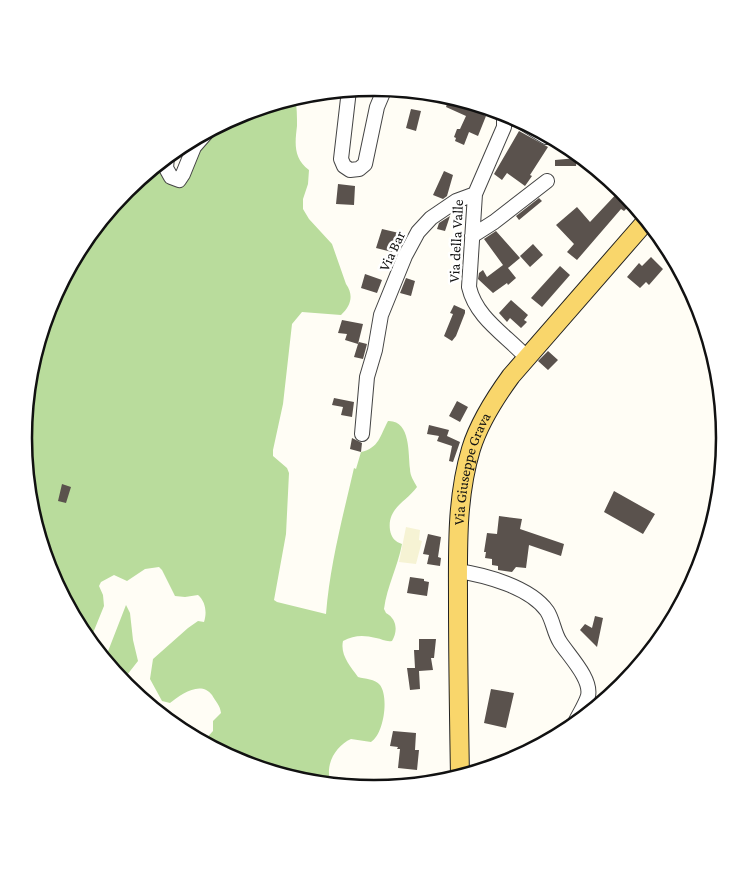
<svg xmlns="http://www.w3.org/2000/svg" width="749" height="876" font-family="'Crimson Pro',serif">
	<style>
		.farmland { fill: #f6f3d4 }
		.forest { fill: #b9dc9c }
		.building { fill: #5a524d }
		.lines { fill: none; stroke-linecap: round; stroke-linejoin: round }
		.minor-casing { stroke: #444; stroke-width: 16 }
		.major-casing { stroke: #222; stroke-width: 20 }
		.minor { stroke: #fff; stroke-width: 14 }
		.major { stroke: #f9d66b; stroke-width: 18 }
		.labels { text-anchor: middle; stroke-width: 5; stroke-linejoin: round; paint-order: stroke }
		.street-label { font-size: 15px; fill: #111; stroke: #fff }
		.rim { fill: none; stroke: #111; stroke-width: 2.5 }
	</style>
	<rect width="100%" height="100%" fill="#fffdf5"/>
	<!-- farmland -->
	<path class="farmland" d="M 406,527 L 420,530 L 419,540 L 422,541 L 416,564 L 399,562 Z"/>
	<!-- forest -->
	<path class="forest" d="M 295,97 C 297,106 297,117 297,126 C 295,143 293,158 309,170 L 308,184 L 303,199 L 303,209 L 309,219 L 332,244 L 346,284 C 354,295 351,306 341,315 L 302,312 L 292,324 L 283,404 L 273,450 L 273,456 L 287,468 L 289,473 L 286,534 L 274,600 L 277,602 L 326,614 C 330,564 343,516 354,468 L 356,469 L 361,452 C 379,448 380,436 388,421 C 411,420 408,454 410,469 C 410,476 414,481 417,487 C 406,502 387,508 390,530 C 391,537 395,542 402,544 C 398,566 387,586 384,609 L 386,613 C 397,619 398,631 392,641 C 386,642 382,639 376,638 C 364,635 354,635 343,641 C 340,655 350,666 358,677 C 365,679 375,679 380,685 C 389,697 384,734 371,742 L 351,739 C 335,746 323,767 332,785 L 306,782 L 240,762 L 203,742 L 213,731 L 213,721 L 221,713 C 220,705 216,702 212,695 C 201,680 181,694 170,703 L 162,701 L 150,679 L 153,659 L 188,628 L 198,621 L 204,622 C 207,613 206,602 198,595 L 185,597 L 175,596 L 162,570 L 159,567 L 145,569 L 127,581 L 114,575 L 101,582 L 99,586 L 103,595 L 104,606 L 93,633 L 97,646 L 97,650 L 83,633 L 50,572 L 30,506 L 24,438 L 31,369 L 51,304 L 83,243 L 127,190 L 162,161 L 170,180 L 217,132 L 223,123 L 241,114 Z
		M 126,605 L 130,613 L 133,640 L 138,661 L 127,675 L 127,686 L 105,659 Z"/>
	<!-- building -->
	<path class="building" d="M 424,92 L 443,94 L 463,100 L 462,105 L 486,116 L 478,136 L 469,132 L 464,145 L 455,141 L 456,138 L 454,137 L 457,129 L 460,129 L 466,116 L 446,107 L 447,104 Z
		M 411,109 L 421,111 L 416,131 L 406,128 Z
		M 519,131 L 548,147 L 530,175 L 532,176 L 525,186 L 507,173 L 502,180 L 494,174 Z
		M 577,158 L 576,166 L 555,166 L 555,160 Z
		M 444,171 L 453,175 L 447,196 L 443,199 L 433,195 Z
		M 338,184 L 355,186 L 354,205 L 336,204 Z
		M 621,189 L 633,202 L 624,211 L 621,209 L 577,260 L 567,252 L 574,244 L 556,225 L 577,207 L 590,222 Z
		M 539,198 L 542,201 L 519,220 L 516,216 Z
		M 450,216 L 445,231 L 437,229 L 439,223 Z
		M 382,229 L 399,233 L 392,252 L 376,248 Z
		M 496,231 L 520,258 L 508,268 L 516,278 L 508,285 L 507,283 L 493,293 L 478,279 L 479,273 L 483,270 L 487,277 L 503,265 L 484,239 Z
		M 533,244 L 543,255 L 530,267 L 520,256 Z
		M 651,257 L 663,269 L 649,285 L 646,282 L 640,288 L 627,277 L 639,263 L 642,266 Z
		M 560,266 L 570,275 L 542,307 L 531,298 Z
		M 365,274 L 382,280 L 377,293 L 361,288 Z
		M 406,278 L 415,281 L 411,296 L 400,293 Z
		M 511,300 L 528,315 L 524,320 L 527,322 L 521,328 L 510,318 L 507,322 L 499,313 Z
		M 454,305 L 465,310 L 465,313 L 456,336 L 452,341 L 444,336 L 453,314 L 450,313 Z
		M 342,320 L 363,324 L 358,344 L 359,342 L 367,344 L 363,359 L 354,357 L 358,344 L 345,340 L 347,334 L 338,333 Z
		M 548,351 L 558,360 L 548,370 L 538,361 Z
		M 334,398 L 354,402 L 352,417 L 341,415 L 343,407 L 332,405 Z
		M 457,401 L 468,407 L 460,422 L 449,416 Z
		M 429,425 L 449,430 L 447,436 L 460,442 L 453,462 L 449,461 L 452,446 L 437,441 L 439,436 L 427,434 Z
		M 352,438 L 362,443 L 361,452 L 350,449 Z
		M 62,484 L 71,487 L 66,503 L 58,501 Z
		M 614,491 L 655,514 L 643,534 L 604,512 Z
		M 499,516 L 522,519 L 520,529 L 564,544 L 561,556 L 529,545 L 526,568 L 516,567 L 512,572 L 498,570 L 498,566 L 492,565 L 492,559 L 485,558 L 486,552 L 484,552 L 487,533 L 497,534 Z
		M 428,534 L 441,537 L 438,557 L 441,558 L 440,566 L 427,564 L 429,555 L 423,554 Z
		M 410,577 L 424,579 L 424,581 L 429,582 L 427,596 L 407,593 Z
		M 595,616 L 603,618 L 597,647 L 580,630 L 585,624 L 592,628 Z
		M 419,639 L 436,639 L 434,658 L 431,658 L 433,670 L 419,671 L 420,689 L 410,690 L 407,668 L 415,668 L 414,650 L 419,650 Z
		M 491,689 L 514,693 L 506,728 L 484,723 Z
		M 393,731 L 416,733 L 415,750 L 419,750 L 417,770 L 398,768 L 400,749 L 397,749 L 398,747 L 390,746 Z"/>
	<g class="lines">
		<defs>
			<path id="minor" d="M 349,90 L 341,159 L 344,166 L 350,170 L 359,169 L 365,164 L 377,107 L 385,88
				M 501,112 L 504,118 L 504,127 L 475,194 L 469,287 C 476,318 506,335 526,357
				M 504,118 L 517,119 L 546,137
				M 167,157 L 166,168 L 171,177 L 179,180 L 183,174 L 194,147 L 208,131
				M 472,236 L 494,222 L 547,181
				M 362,434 L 367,377 L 375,350 L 381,315 L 405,256 L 418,232 L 431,218 L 456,201 L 475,194
				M 458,571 C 485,575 530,587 547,611 C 553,620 554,633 560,642 C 569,656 592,679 588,696 C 585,706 577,717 573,727"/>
			<g id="major">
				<path id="s1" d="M 460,777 C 459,719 458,661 458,603 C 458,550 456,499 471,449 C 479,423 495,398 511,376 L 647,220"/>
			</g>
		</defs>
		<!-- minor casing -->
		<use href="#minor" class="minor-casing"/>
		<!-- major casing -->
		<use href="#major" class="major-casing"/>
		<!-- minor -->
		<use href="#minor" class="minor"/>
		<!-- major -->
		<use href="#major" class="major"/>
	</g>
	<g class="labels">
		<!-- street labels -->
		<g class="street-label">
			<text transform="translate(456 241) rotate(-87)" y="5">Via della Valle</text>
			<text transform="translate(392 251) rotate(-65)" y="5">Via Bar</text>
			<text dy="5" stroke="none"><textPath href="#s1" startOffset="310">Via Giuseppe Grava</textPath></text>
		</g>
	</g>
	<!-- crop -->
	<path d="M0 0H749V876H0ZM32 438a342 342 0 1 1 684 0a342 342 0 1 1-684 0Z" fill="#fff" fill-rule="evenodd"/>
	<path class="rim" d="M32 438a342 342 0 1 1 684 0a342 342 0 1 1-684 0Z"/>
</svg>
